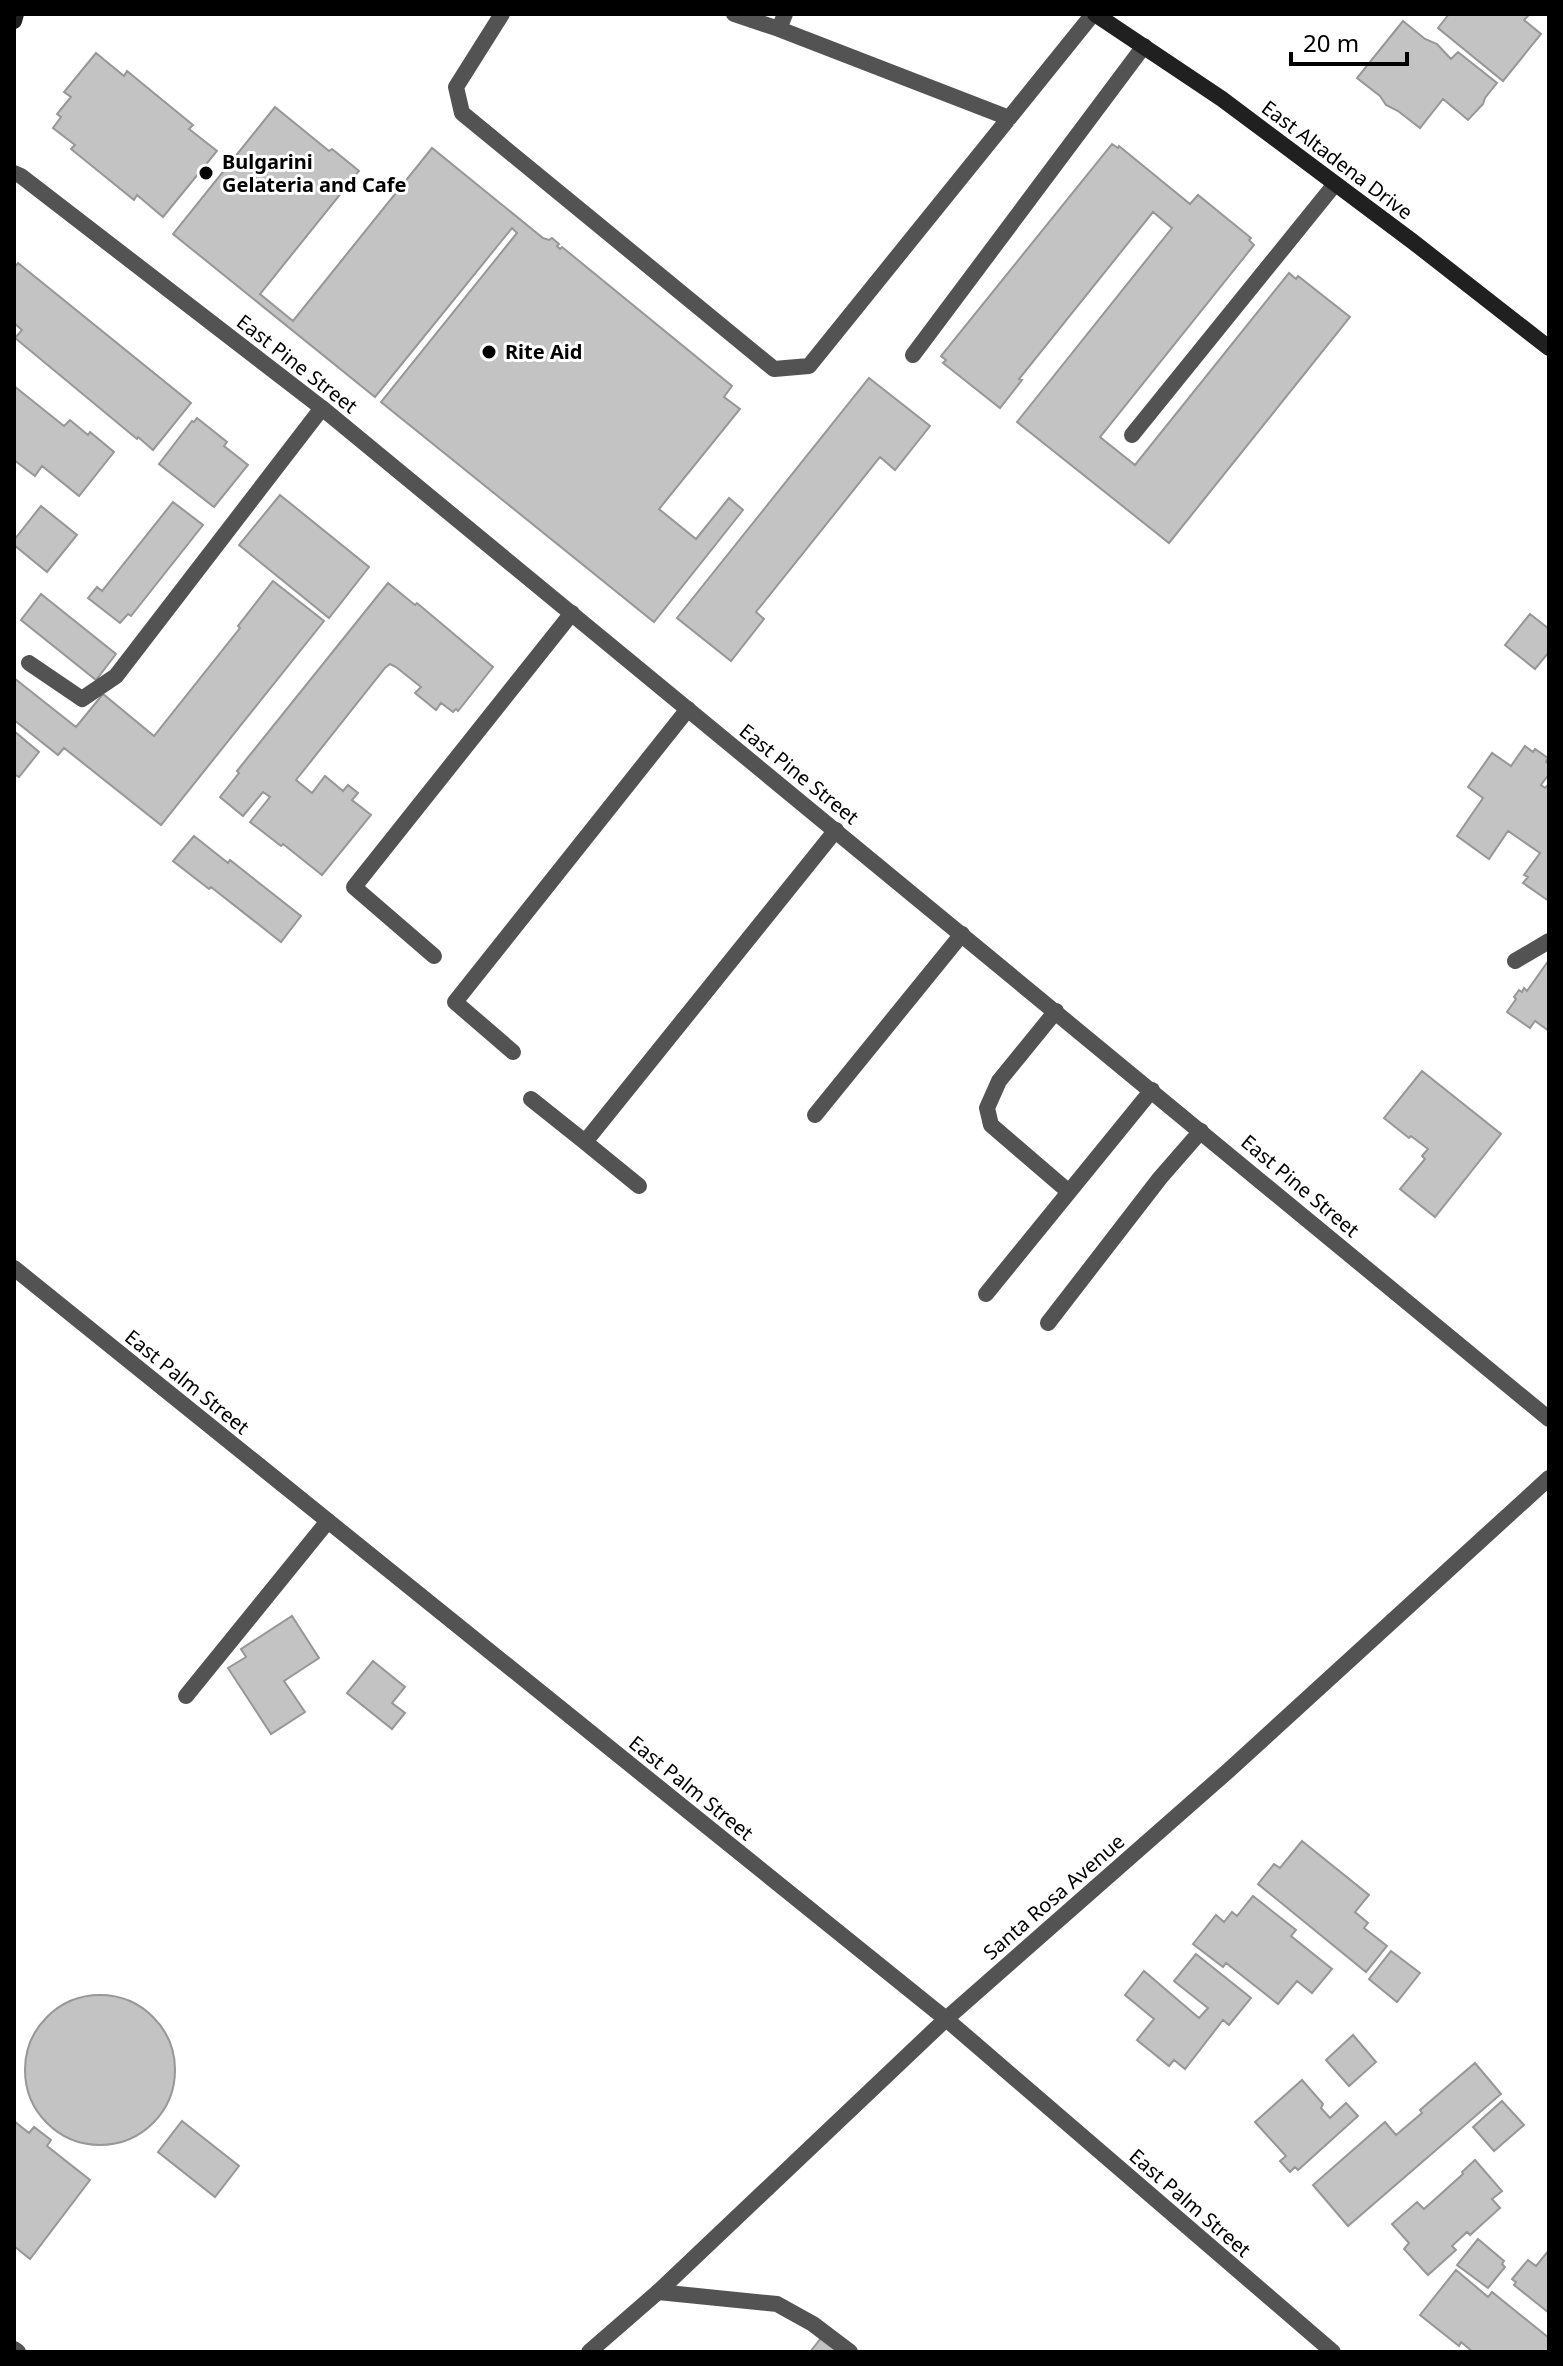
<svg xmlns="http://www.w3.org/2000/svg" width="1563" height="2366" font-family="'Noto Sans',sans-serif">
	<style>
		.building { fill: #c3c3c3; stroke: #979797; stroke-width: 2 }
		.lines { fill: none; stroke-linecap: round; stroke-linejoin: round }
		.service { stroke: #535353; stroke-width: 16 }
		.minor { stroke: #535353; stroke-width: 16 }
		.secondary { stroke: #202020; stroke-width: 16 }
		.poi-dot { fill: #000; stroke: #fff; stroke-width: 3 }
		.labels { text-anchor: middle; stroke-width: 6; stroke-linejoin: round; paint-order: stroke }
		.street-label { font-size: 20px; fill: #000; stroke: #fff }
		.poi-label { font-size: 20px; font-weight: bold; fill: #000; stroke: #fff; text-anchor: start }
	</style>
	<rect width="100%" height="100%" fill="#fff"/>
	<!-- building -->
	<path class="building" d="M 1449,14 L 1526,14 L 1528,16 L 1524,20 L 1541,34 L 1503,81 L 1438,28 Z
		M 1403,21 L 1425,39 L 1437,44 L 1451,59 L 1458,52 L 1497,83 L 1485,98 L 1483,104 L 1468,120 L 1443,99 L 1420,128 L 1398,111 L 1386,105 L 1380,96 L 1357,78 Z
		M 96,53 L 124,76 L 127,71 L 193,125 L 189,129 L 217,151 L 163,217 L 137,195 L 134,200 L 71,149 L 75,145 L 53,128 L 61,117 L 57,114 L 71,97 L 64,92 Z
		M 275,107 L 329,151 L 332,149 L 359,171 L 260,294 L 293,321 L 432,148 L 543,238 L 549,240 L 552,238 L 559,244 L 557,246 L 560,249 L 562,247 L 732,386 L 724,397 L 740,409 L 659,509 L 696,539 L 729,498 L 743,510 L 654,622 L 381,402 L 517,233 L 512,228 L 375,397 L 173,234 Z
		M 1112,144 L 1118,148 L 1119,146 L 1190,204 L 1198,195 L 1251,238 L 1249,240 L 1254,245 L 1100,437 L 1135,465 L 1289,273 L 1296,279 L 1298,276 L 1350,317 L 1169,543 L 1017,422 L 1172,228 L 1153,212 L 1019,379 L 1022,380 L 1000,408 L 943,363 L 946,360 L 941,356 Z
		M 18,263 L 191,403 L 153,450 L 138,437 L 137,439 L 15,338 L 22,330 L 14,323 L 14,268 Z
		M 869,378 L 930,426 L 895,470 L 880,457 L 756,612 L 764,619 L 731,661 L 677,618 Z
		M 14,386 L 64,426 L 70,420 L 88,435 L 90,432 L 114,452 L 79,496 L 42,466 L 35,476 L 14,460 Z
		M 197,418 L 227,442 L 224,446 L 248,465 L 214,507 L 159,464 L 192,421 L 194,422 Z
		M 280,495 L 369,567 L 329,618 L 239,545 Z
		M 173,502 L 203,525 L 131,616 L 128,614 L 120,623 L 88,598 L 97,587 L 102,591 Z
		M 41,506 L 77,535 L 47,572 L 14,545 L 14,540 Z
		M 273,581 L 324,621 L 161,825 L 64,748 L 58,755 L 14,720 L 14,678 L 76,727 L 103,694 L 154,736 L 240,628 L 238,626 Z
		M 388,583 L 415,605 L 417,603 L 493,667 L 458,711 L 456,709 L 453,712 L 441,703 L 436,710 L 415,693 L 421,687 L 396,667 L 390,664 L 385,668 L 296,780 L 312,793 L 325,776 L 343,791 L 348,785 L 358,793 L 352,800 L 371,815 L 322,875 L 283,844 L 281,846 L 250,822 L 270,797 L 263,792 L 243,816 L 220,797 L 239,773 L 237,771 Z
		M 41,594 L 116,654 L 96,680 L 21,620 Z
		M 1530,614 L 1549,629 L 1549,652 L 1535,669 L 1505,645 Z
		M 14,731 L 39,752 L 19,777 L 14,774 Z
		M 1525,746 L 1533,752 L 1535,749 L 1548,758 L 1546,762 L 1549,764 L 1549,774 L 1541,785 L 1545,788 L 1549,784 L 1549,901 L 1523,883 L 1528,877 L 1524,875 L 1540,853 L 1508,831 L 1489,859 L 1457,836 L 1483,798 L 1468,787 L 1492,753 L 1511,766 Z
		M 194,836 L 228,863 L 230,860 L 301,916 L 281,942 L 211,887 L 209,889 L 173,861 Z
		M 1549,960 L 1549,1031 L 1535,1021 L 1530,1028 L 1507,1012 L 1516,999 L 1514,997 L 1519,990 L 1522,992 L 1524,988 L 1527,991 Z
		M 1422,1071 L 1501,1134 L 1435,1217 L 1400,1189 L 1425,1159 L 1422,1156 L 1428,1149 L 1411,1136 L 1409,1138 L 1384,1118 Z
		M 292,1616 L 319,1658 L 284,1681 L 305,1712 L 271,1734 L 228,1668 L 246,1657 L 241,1649 Z
		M 373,1661 L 405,1687 L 392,1703 L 405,1713 L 392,1729 L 347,1693 Z
		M 1302,1841 L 1369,1895 L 1355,1912 L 1368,1923 L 1364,1928 L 1387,1946 L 1366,1972 L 1258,1884 L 1274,1864 L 1280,1868 Z
		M 1253,1896 L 1296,1930 L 1291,1936 L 1332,1969 L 1312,1993 L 1297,1981 L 1278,2004 L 1226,1963 L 1223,1967 L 1193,1944 L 1216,1915 L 1224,1922 L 1232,1912 L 1237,1916 Z
		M 1391,1951 L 1420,1973 L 1397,2002 L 1369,1979 Z
		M 1196,1954 L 1251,1998 L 1229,2025 L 1223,2020 L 1185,2069 L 1174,2060 L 1169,2066 L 1137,2040 L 1154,2019 L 1125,1995 L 1144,1971 L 1199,2018 L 1208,2008 L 1174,1981 Z
		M25 2070a75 75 0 1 1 150 0a75 75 0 1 1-150 0Z
		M 1353,2035 L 1376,2062 L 1349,2086 L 1326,2060 Z
		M 1475,2063 L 1501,2094 L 1348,2226 L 1313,2185 L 1385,2122 L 1396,2135 L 1422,2113 L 1420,2110 Z
		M 1302,2080 L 1323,2104 L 1321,2108 L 1330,2118 L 1346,2103 L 1358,2116 L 1298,2170 L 1295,2167 L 1290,2172 L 1280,2161 L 1286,2156 L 1255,2122 Z
		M 1502,2101 L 1524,2125 L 1494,2151 L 1473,2127 Z
		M 14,2121 L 29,2133 L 34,2127 L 51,2140 L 47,2146 L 90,2180 L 30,2259 L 14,2246 Z
		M 182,2121 L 239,2166 L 215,2197 L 158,2152 Z
		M 1475,2160 L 1502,2191 L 1492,2199 L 1500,2208 L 1470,2235 L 1467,2232 L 1452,2246 L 1456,2250 L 1428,2275 L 1404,2249 L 1409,2243 L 1392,2224 L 1417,2202 L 1424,2209 L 1463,2174 L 1462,2172 Z
		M 1478,2239 L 1504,2261 L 1502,2264 L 1505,2267 L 1488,2288 L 1457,2265 Z
		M 1549,2250 L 1549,2313 L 1514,2285 L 1516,2282 L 1512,2279 L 1528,2260 L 1536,2266 Z
		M 1456,2270 L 1488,2297 L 1492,2292 L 1549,2338 L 1549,2352 L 1473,2352 L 1461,2342 L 1459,2346 L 1420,2315 Z
		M 822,2337 L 840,2352 L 810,2352 Z"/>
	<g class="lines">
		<!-- service -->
		<path class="service" d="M 502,14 L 456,87 L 462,113 L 774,369 L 809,366 L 1093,14
			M 734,14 L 779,29 L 1009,118
			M 779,29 L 785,14
			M 913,355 L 1144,46
			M 1132,435 L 1335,184
			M 29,663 L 82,699 L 116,676 L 322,408
			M 434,956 L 354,887 L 572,613
			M 1515,961 L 1549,941
			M 1056,1011 L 999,1081 L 987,1108 L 991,1125 L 1069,1192
			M 513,1052 L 455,1002 L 688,709
			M 531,1099 L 585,1142 L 836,830
			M 815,1115 L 962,934
			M 585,1142 L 639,1186
			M 986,1294 L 1152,1090
			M 1048,1323 L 1160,1178 L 1201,1131
			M 186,1696 L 328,1521
			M 658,2292 L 777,2304 L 813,2324 L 850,2352"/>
		<!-- minor -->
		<path class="minor" d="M 14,173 L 21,176 L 322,408 L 1549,1419
			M 14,1268 L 946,2019 L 1333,2352
			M 14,2349 L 18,2352
			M 589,2352 L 658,2292 L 946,2019 L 1228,1771 L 1549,1478"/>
		<!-- secondary -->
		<path class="secondary" d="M 1095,14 L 1222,99 L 1412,241 L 1549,348
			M 14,21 L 16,14"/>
	</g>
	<!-- markers -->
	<g class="poi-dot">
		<circle cx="206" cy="173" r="8"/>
		<circle cx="489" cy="352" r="8"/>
	</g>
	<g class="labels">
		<!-- street labels -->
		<g class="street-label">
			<text transform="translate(1337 160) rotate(37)" y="7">East Altadena Drive</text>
			<text transform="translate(297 364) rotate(38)" y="7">East Pine Street</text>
			<text transform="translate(799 774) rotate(39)" y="7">East Pine Street</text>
			<text transform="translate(1300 1186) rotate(40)" y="7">East Pine Street</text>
			<text transform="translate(187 1382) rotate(39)" y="7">East Palm Street</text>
			<text transform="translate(691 1788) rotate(39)" y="7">East Palm Street</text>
			<text transform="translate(1054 1897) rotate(-41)" y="7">Santa Rosa Avenue</text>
			<text transform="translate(1190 2203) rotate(41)" y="7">East Palm Street</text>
		</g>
		<!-- poi labels -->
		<g class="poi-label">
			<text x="222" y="169">Bulgarini<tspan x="222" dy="23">Gelateria and Cafe</tspan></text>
			<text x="505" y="359">Rite Aid</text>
		</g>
	</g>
	<!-- border -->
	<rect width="1563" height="2366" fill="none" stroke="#000000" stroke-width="32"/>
	<!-- scale -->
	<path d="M1291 52v12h116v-12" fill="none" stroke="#000000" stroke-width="4"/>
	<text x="1303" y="52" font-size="24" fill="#000000" stroke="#ffffff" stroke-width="6" paint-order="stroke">20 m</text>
</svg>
